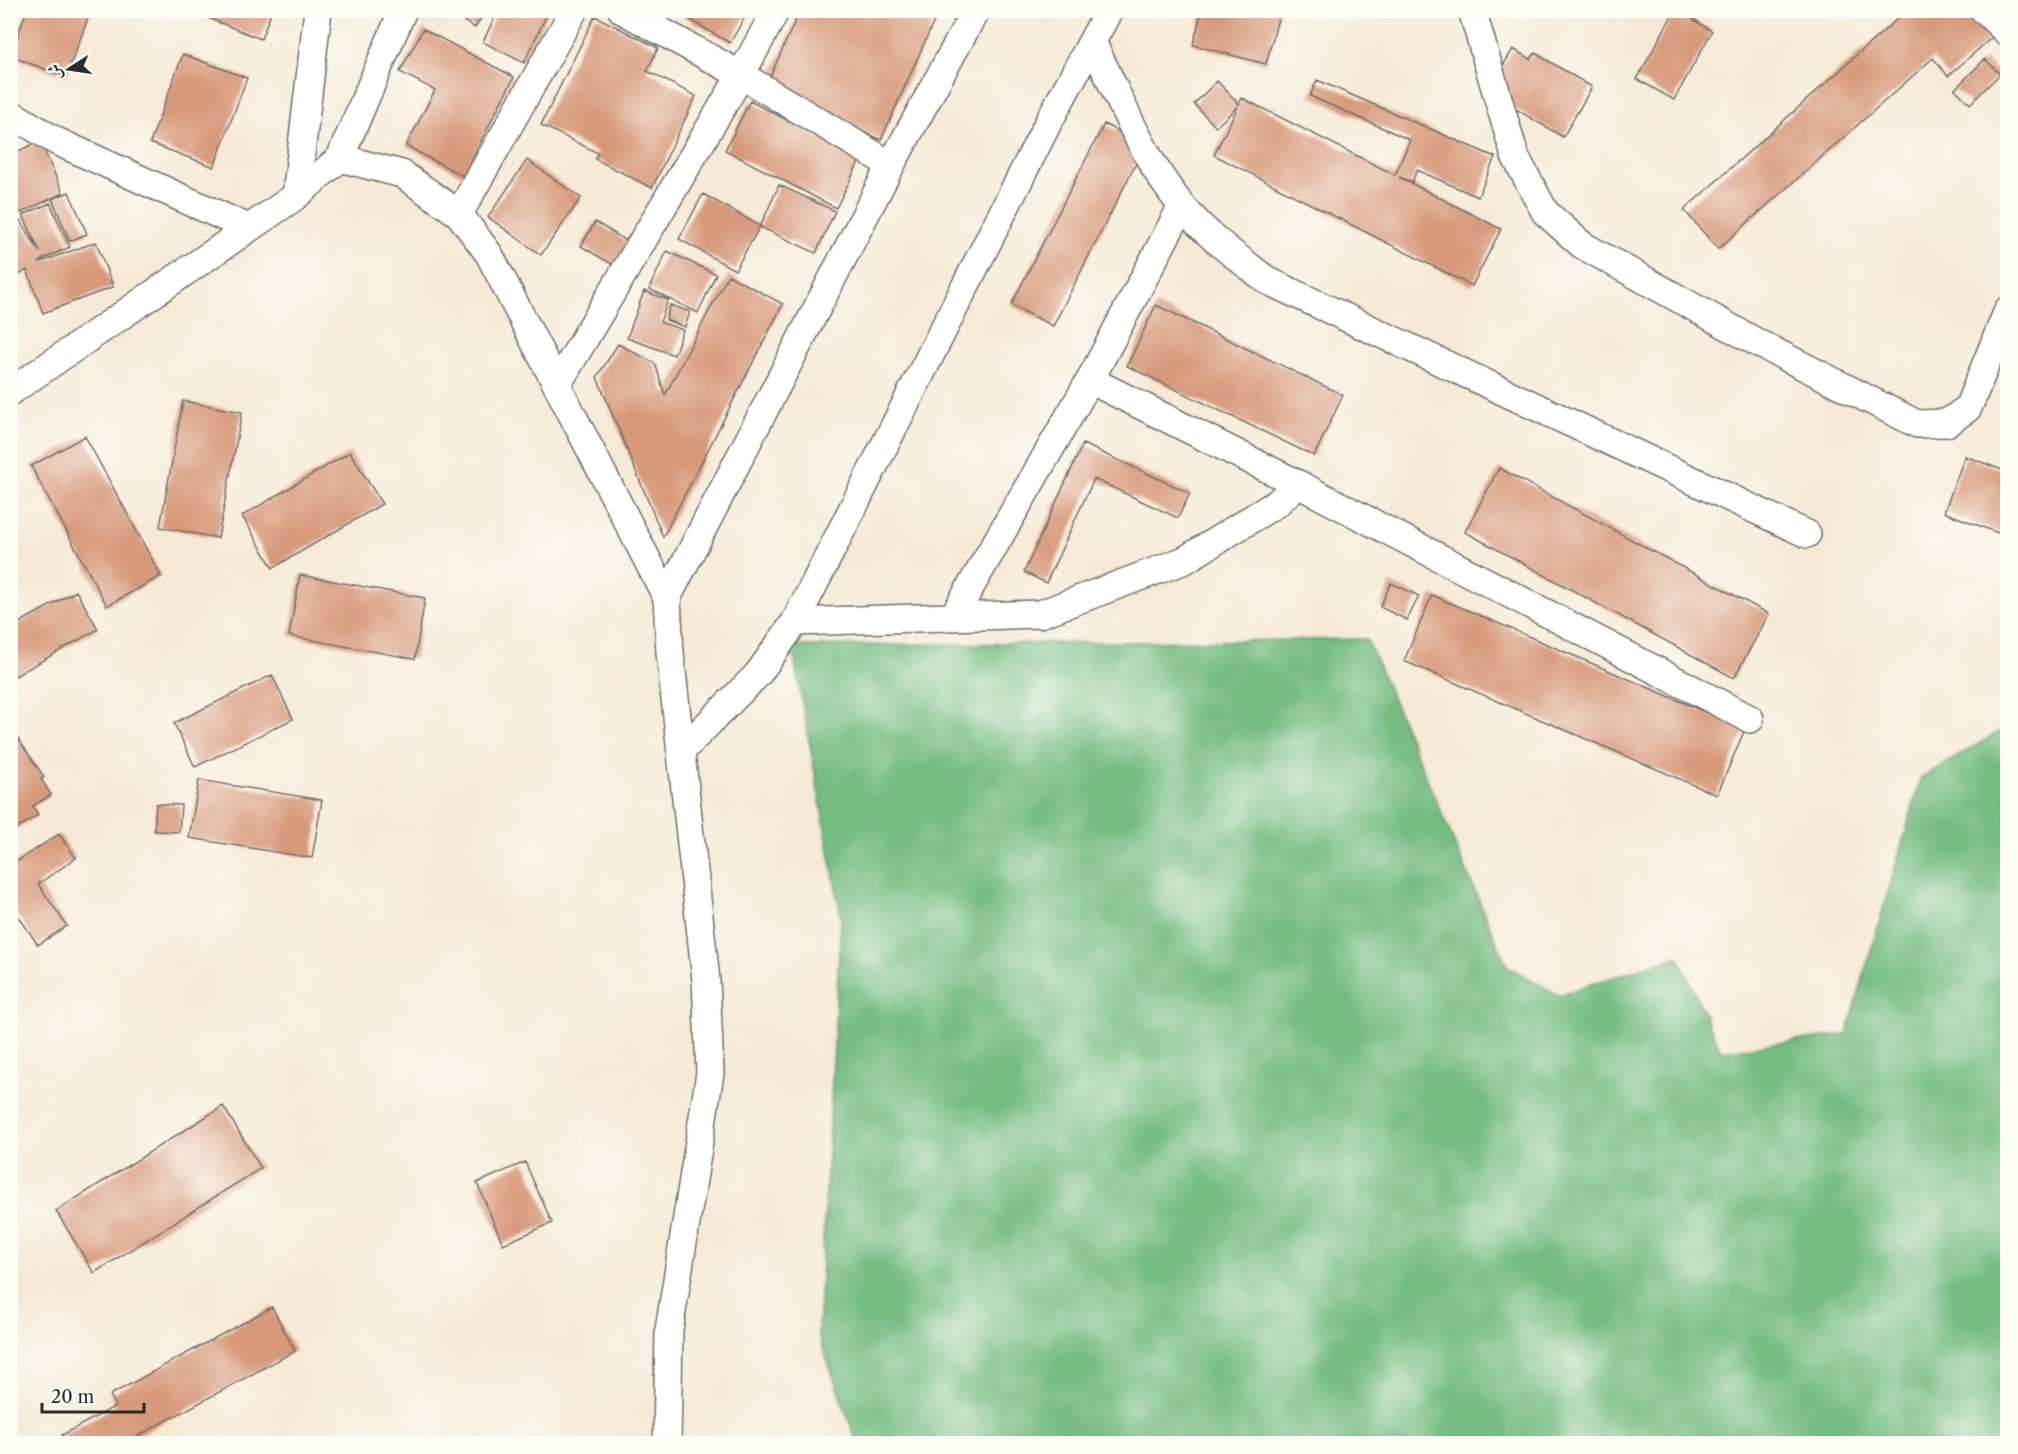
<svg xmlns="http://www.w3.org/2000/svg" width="2018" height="1454" font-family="'Libre Caslon Text',Amiri,serif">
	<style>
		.forest { fill: #74bc81; stroke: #507456; stroke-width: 1.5 }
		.building { fill: #d79979 }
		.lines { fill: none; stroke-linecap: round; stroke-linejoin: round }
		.minor-casing { stroke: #726e67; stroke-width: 30 }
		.minor { stroke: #fff; stroke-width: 27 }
	</style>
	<rect width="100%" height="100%" fill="#fdfcf7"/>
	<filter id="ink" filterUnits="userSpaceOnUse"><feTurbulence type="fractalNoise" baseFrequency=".0167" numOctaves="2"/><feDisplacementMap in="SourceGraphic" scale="12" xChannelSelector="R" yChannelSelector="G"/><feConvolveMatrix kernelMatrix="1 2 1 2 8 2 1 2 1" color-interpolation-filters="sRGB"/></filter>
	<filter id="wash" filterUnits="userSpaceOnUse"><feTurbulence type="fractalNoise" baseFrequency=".008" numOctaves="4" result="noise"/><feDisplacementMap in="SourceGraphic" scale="24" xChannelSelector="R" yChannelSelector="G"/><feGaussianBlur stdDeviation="1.35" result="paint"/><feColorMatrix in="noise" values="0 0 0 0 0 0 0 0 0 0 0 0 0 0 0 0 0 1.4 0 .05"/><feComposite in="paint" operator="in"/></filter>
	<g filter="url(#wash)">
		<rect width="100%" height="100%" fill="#f6ead6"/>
		<!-- forest -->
		<path class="forest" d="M 1367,639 L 1507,966 L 1558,995 L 1678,956 L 1721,1051 L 1847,1034 L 1921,778 L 2007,727 L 2007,1443 L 857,1443 L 818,1334 L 841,917 L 792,646 Z"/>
		<g id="blocks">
			<!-- building -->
			<path class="building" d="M 27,10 L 91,10 L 66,77 L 10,56 Z
				M 188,10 L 272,10 L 261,39 Z
				M 446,10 L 486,10 L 475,28 Z
				M 498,10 L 549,10 L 524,63 L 483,42 Z
				M 673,10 L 749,10 L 730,43 Z
				M 800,10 L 939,10 L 881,140 L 765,88 Z
				M 1202,10 L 1280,11 L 1266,64 L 1193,45 Z
				M 1675,10 L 1700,10 L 1694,20 L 1712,31 L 1674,100 L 1637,79 Z
				M 1907,10 L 1976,10 L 1996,34 L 1948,76 L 1933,58 L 1718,249 L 1684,210 Z
				M 595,16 L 658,48 L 647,71 L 696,96 L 652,188 L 595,159 L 598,153 L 541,125 Z
				M 423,29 L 514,77 L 463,176 L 406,146 L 435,90 L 400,72 Z
				M 1513,49 L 1530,59 L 1535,53 L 1592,87 L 1563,137 L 1487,92 Z
				M 183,54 L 247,78 L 214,167 L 150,143 Z
				M 1985,59 L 2000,74 L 1970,104 L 1955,89 Z
				M 1317,80 L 1495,157 L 1478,197 L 1417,170 L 1412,182 L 1399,177 L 1501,229 L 1472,286 L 1214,155 L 1238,106 L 1216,127 L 1194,104 L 1217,81 L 1239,104 L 1242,98 L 1395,175 L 1410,140 L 1310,96 Z
				M 750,101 L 861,158 L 836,208 L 725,150 Z
				M 1104,124 L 1145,146 L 1053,326 L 1011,305 Z
				M 40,141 L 63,193 L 18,214 L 10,196 L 10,155 Z
				M 527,160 L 581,198 L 541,255 L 488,217 Z
				M 779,185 L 835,211 L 816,253 L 760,227 Z
				M 69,192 L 87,234 L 70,241 L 52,199 Z
				M 703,194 L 760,226 L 735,270 L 679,239 Z
				M 50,203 L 70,247 L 43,259 L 38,263 L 96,242 L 113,287 L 43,313 L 27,270 L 10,280 L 10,225 L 20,220 L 40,252 L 23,215 Z
				M 595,222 L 632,244 L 618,268 L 581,246 Z
				M 667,251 L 716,274 L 698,313 L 649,289 Z
				M 728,275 L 783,304 L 663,537 L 597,377 L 618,344 L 655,363 L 665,395 Z
				M 644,291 L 668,300 L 660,322 L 683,330 L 674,355 L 627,338 Z
				M 670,305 L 690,312 L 685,327 L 666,320 Z
				M 1156,305 L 1343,395 L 1314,456 L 1127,366 Z
				M 183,401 L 242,412 L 218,538 L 160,527 Z
				M 85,436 L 161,576 L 107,606 L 31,466 Z
				M 1083,444 L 1190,493 L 1178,518 L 1094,479 L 1046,583 L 1024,572 Z
				M 350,452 L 382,504 L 273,568 L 242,516 Z
				M 1965,456 L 2008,472 L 2008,537 L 1944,512 Z
				M 1499,468 L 1769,614 L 1734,678 L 1465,532 Z
				M 300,575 L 425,598 L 415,659 L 289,636 Z
				M 1391,583 L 1419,596 L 1407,620 L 1380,607 Z
				M 76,591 L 98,629 L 10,679 L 10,628 Z
				M 1432,595 L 1745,729 L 1717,795 L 1404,661 Z
				M 272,675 L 293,719 L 195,767 L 174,723 Z
				M 10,727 L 44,777 L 41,779 L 51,795 L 33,806 L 38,815 L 10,833 L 10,761 L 15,758 L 10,750 Z
				M 199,780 L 322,800 L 312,858 L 189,838 Z
				M 156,804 L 181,805 L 179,832 L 154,831 Z
				M 59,834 L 76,858 L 38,884 L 67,926 L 38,945 L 10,904 L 10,866 Z
				M 223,1106 L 261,1168 L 94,1273 L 56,1211 Z
				M 525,1162 L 552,1223 L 503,1244 L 477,1183 Z
				M 272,1307 L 295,1351 L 134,1438 L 137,1444 L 66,1444 L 62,1435 L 116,1406 L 110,1395 Z"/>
		</g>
	</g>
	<g filter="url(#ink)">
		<use href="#blocks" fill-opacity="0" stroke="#726e67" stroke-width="1.5"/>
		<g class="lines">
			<defs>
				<path id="minor" d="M 622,10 L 741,75 L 891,165
					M 1472,10 L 1515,156 L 1545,212 L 1582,245 L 1758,343 L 1917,424 L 1947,423 L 1968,408 L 2008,310
					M 1984,10 L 2008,33
					M 1092,42 C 1119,96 1143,159 1182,206 C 1206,235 1238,258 1268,281 L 1807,534
					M 10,113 L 56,141 L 248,228
					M 340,158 L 402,174 L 459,214 L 489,254 L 667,598
					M 296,196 L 318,10
					M 459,214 L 574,10
					M 1090,380 L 1298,484
					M 557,385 L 741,75 L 776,10
					M 10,392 L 296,196 L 340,158 L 403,10
					M 953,617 L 1090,380 L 1182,206
					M 795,622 L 1040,614 L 1185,560 L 1277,503 L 1298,484 L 1750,719
					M 681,751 L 758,674 L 795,622 L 1049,121 L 1109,10
					M 667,1444 L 669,1330 L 710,1073 L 706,980 L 670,653 L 667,598 L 891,165 L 976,10"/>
			</defs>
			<!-- minor casing -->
			<use href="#minor" class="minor-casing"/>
			<!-- minor -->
			<use href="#minor" class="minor"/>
		</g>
	</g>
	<!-- margin -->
	<rect width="2018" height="1454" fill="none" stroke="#fdfcf7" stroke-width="36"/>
	<!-- north arrow -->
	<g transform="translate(69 69) rotate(258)" stroke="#fdfcf7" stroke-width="4.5" paint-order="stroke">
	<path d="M0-4.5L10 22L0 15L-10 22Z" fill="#2b2b2b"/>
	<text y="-9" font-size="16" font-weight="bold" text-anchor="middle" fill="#2b2b2b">ش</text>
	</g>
	<!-- scale -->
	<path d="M42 1403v9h102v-9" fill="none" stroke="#2b2b2b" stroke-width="3"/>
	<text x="51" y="1403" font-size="18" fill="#2b2b2b" stroke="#fdfcf7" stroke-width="4.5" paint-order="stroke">20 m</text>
</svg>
